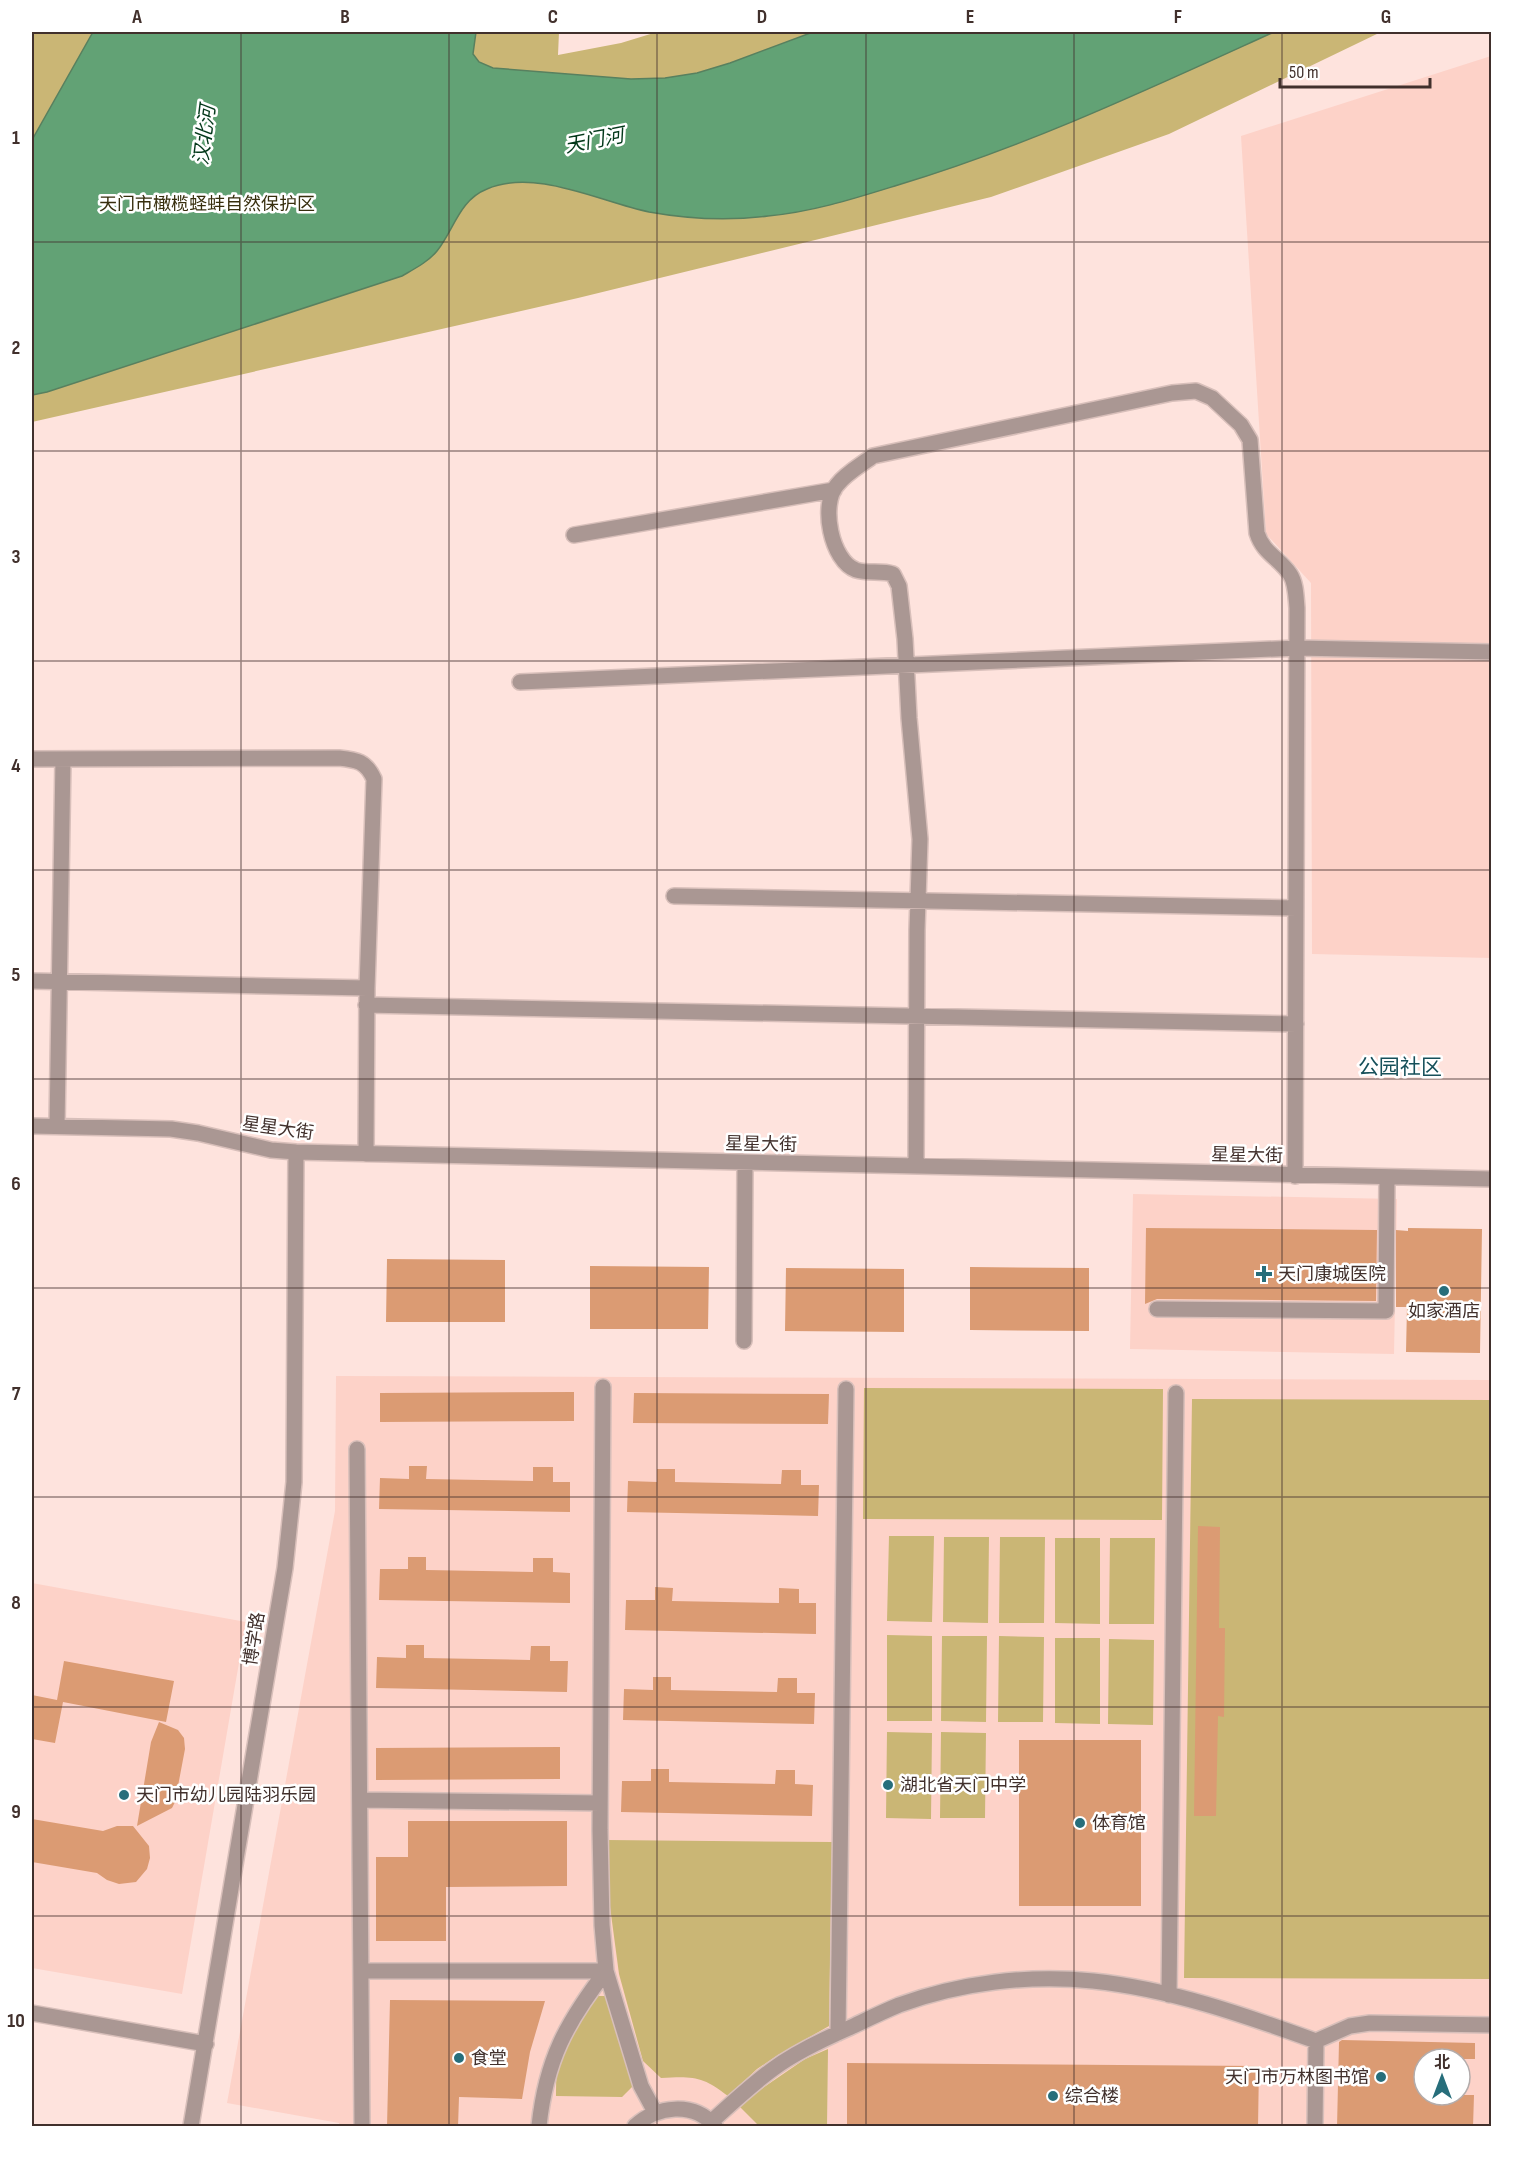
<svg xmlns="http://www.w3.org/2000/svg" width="1523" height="2158" font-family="'Sofia Sans Condensed','Noto Sans SC',sans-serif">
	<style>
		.built { fill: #fdd2c8; fill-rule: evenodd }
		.green { fill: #cab675 }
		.water { fill: #62a275; stroke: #58805f; stroke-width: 1.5 }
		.building { fill: #db9b73 }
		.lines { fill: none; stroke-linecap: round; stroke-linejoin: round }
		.minor-casing { stroke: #d8bfba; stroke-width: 18 }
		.minor { stroke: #aa9793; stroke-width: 15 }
		.grid { fill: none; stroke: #41302c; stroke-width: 1.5; stroke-opacity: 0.55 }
		.poi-dot { fill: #276e7b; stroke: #fff; stroke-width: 2 }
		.labels { text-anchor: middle; stroke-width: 5; stroke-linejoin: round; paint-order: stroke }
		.park-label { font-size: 18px; fill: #372e0d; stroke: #fff }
		.street-label { font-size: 18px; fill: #41302c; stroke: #fff }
		.poi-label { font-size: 18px; fill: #41302c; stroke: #fff; text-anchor: start }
		.water-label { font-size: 20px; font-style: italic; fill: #03381a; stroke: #fff }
		.quarter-label { font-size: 21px; fill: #16505a; stroke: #fff }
		.neatline { fill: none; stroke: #41302c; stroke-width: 2 }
		.grid-label { font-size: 20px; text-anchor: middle; font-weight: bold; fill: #41302c }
	</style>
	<rect width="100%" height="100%" fill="#fee3dd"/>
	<!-- built -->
	<path class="built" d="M 1491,56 L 1491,958 L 1312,954 L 1311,583 L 1266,534 L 1241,136 Z
		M 1133,1194 L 1397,1199 L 1394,1354 L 1130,1349 Z
		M 336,1376 L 1491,1380 L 1491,2126 L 339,2126 L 339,2123 L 227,2103 L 335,1511 ZM 1424,2059 L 1460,2059 L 1460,2095 L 1424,2095 Z
		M 32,1583 L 246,1622 L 182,1994 L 32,1968 Z"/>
	<!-- green -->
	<path class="green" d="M 32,32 L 559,32 L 558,55 L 621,43 L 657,32 L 1381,32 L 1169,134 L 991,197 L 578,298 L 32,422 Z
		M 864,1388 L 1163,1389 L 1162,1520 L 863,1519 Z
		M 1192,1399 L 1491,1400 L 1491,1979 L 1184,1978 Z
		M 889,1536 L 934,1536 L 932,1622 L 887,1621 Z
		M 944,1537 L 989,1537 L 988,1623 L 943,1622 Z
		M 1000,1537 L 1045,1537 L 1044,1623 L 999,1623 Z
		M 1055,1538 L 1100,1538 L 1100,1624 L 1055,1623 Z
		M 1110,1538 L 1155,1538 L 1154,1624 L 1109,1624 Z
		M 887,1635 L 932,1636 L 932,1721 L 887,1721 Z
		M 942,1636 L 987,1636 L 986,1722 L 941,1721 Z
		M 999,1636 L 1044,1637 L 1043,1722 L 998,1722 Z
		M 1055,1638 L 1100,1638 L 1100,1724 L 1055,1723 Z
		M 1109,1639 L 1154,1640 L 1153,1725 L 1108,1724 Z
		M 887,1732 L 932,1733 L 931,1819 L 886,1818 Z
		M 941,1732 L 986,1733 L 985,1818 L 940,1818 Z
		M 606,1840 L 832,1842 L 829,2026 L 778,2055 L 757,2069 L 728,2096 C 703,2076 692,2076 661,2078 L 643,2061 L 619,1974 L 607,1884 Z
		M 596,1996 L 606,1996 L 634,2085 L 622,2097 L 556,2096 C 556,2088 556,2080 557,2072 C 561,2044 581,2018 596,1996 Z
		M 828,2049 L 827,2126 L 759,2126 L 738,2105 L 805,2059 Z"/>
	<!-- water -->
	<path class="water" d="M 93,32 L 476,32 L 473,54 L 479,62 L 493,68 L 631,79 L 665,78 L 697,73 L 730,63 L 813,32 L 1274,32 C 1151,88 1028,146 898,185 C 856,198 813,212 768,216 C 729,221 688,219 649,212 C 600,202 536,168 487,189 C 459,200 454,230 437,251 C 428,262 414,269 402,276 L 47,392 L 32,395 L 32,140 Z"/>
	<!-- building -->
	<path class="building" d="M 1146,1228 L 1377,1230 L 1376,1301 L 1157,1299 L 1145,1304 Z
		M 1408,1228 L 1482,1229 L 1480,1353 L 1406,1352 L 1407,1307 L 1396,1307 L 1396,1230 L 1408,1231 Z
		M 387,1259 L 505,1260 L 505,1322 L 386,1322 Z
		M 590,1266 L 709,1267 L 708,1329 L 590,1329 Z
		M 970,1267 L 1089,1268 L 1089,1331 L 970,1330 Z
		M 786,1268 L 904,1269 L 904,1332 L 785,1331 Z
		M 574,1392 L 574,1421 L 380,1422 L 380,1393 Z
		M 634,1393 L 829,1394 L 828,1424 L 633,1423 Z
		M 409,1466 L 427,1466 L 426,1479 L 533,1481 L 533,1467 L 553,1467 L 553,1482 L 570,1482 L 570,1512 L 379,1509 L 380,1478 L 409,1479 Z
		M 657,1469 L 675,1469 L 675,1482 L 781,1484 L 782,1470 L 801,1470 L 801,1485 L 819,1485 L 818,1516 L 627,1512 L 628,1481 L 657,1482 Z
		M 1198,1526 L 1220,1527 L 1219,1628 L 1225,1628 L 1224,1717 L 1218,1716 L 1216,1816 L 1194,1816 Z
		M 408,1557 L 426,1557 L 426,1570 L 533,1572 L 533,1558 L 553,1558 L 553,1572 L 570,1573 L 570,1603 L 379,1600 L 380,1569 L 408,1569 Z
		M 655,1587 L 673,1588 L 672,1601 L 779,1603 L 779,1588 L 799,1589 L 799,1603 L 816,1603 L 816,1634 L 625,1630 L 626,1600 L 655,1600 Z
		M 406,1645 L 424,1645 L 424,1658 L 530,1660 L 531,1646 L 550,1646 L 550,1661 L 568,1661 L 567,1692 L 376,1688 L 377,1657 L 406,1658 Z
		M 64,1661 L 174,1681 L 166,1722 L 63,1702 L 55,1743 L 32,1739 L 32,1695 L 57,1700 Z
		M 653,1677 L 671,1677 L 671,1690 L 777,1692 L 778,1678 L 797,1678 L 797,1693 L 815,1693 L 814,1724 L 623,1720 L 624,1689 L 653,1690 Z
		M 159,1722 L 178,1730 L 184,1738 L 185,1749 L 175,1802 L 172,1808 L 137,1826 L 151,1742 Z
		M 1019,1740 L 1141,1740 L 1141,1906 L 1019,1906 Z
		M 560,1747 L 560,1779 L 376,1780 L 376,1748 Z
		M 651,1769 L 669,1769 L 669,1782 L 775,1784 L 776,1770 L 795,1770 L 795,1784 L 813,1785 L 812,1816 L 621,1812 L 622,1781 L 651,1781 Z
		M 32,1819 L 103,1831 L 117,1826 L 133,1826 L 149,1846 L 150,1858 L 147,1869 L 136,1882 L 119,1884 L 107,1880 L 97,1873 L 32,1862 Z
		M 408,1821 L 567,1821 L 567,1886 L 446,1887 L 446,1941 L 376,1941 L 376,1857 L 408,1857 Z
		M 390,2000 L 545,2001 L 530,2052 L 522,2099 L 459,2097 L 458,2127 L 387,2127 Z
		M 1342,2040 L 1475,2043 L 1475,2059 L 1424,2059 L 1424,2095 L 1474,2095 L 1473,2127 L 1337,2127 L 1339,2042 Z
		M 847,2063 L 1259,2066 L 1258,2127 L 847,2127 Z"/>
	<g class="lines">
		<defs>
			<path id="minor" d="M 574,535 L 834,490
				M 520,682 L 1297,648 L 1492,652
				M 32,759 L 339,758 C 357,760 366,761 374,779 L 367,988 L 366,1154
				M 674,896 L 1296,908
				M 32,981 L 367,988
				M 366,1005 L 1296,1024
				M 32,1126 L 171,1129 L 198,1133 L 271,1150 L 296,1152 L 1492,1179
				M 57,1126 L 63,759
				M 916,1166 L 917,930 L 920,839 L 909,718 L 905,639 L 899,586 L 893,574 C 881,570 868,574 856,570 C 831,561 820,504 837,485 C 846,473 861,465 873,456 L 1172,393 L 1196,391 L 1212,398 L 1241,425 L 1250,440 L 1257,533 C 1263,553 1279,558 1290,574 C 1296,583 1296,597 1297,608 L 1295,1176
				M 1157,1309 L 1386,1311 L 1387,1178
				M 744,1341 L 745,1163
				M 603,1387 L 600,1830 L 602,1925 L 606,1971 L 641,2086 L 655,2112
				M 357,1449 L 362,2126
				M 360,1800 L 600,1803
				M 361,1971 L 606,1971
				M 1169,1995 L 1176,1393
				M 32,2013 L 206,2044
				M 838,2033 L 846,1389
				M 711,2122 C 731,2104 751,2085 773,2069 C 796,2052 824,2039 849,2028 C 866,2020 882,2012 899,2005 C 959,1983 1029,1974 1093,1981 C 1170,1989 1244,2015 1316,2041 L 1350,2026 L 1370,2023 L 1492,2025
				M 191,2126 L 285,1568 L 294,1482 L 296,1152
				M 539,2126 C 546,2060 566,2023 606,1971
				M 635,2126 C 657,2106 693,2101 715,2126
				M 1315,2126 L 1316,2041"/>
		</defs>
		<!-- minor casing -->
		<use href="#minor" class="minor-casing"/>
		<!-- minor -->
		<use href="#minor" class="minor"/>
	</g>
	<!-- grid -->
	<path class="grid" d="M 241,32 L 241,2126M 449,32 L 449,2126M 657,32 L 657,2126M 866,32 L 866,2126M 1074,32 L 1074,2126M 1282,32 L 1282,2126M 32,242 L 1492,242M 32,451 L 1492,451M 32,661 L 1492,661M 32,870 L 1492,870M 32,1079 L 1492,1079M 32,1288 L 1492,1288M 32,1497 L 1492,1497M 32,1707 L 1492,1707M 32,1916 L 1492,1916"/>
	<!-- markers -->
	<g class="poi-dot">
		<path d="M1261 1265h6v6h6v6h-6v6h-6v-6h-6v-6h6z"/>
		<circle cx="1444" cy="1291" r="6"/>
		<circle cx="888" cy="1785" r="6"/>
		<circle cx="124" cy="1795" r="6"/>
		<circle cx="1080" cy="1823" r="6"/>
		<circle cx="459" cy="2058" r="6"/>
		<circle cx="1381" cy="2077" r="6"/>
		<circle cx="1053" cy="2096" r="6"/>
	</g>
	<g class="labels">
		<!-- park labels -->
		<g class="park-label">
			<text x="207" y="210">天门市橄榄蛏蚌自然保护区</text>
		</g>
		<!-- street labels -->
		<g class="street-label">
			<text transform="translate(278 1128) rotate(8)" y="6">星星大街</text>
			<text transform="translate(761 1144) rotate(1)" y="6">星星大街</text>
			<text transform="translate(1247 1155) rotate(1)" y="6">星星大街</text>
			<text transform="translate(254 1639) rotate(-81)" y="6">博学路</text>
		</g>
		<!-- poi labels -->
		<g class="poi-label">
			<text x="1278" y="1280">天门康城医院</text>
			<text x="1444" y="1317" text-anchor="middle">如家酒店</text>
			<text x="900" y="1791">湖北省天门中学</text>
			<text x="136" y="1801">天门市幼儿园陆羽乐园</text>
			<text x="1092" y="1829">体育馆</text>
			<text x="471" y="2064">食堂</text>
			<text x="1369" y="2083" text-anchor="end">天门市万林图书馆</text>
			<text x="1065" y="2102">综合楼</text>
		</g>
		<!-- water labels -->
		<g class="water-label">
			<text transform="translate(204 135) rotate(-83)" y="7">汉北河</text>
			<text transform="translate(594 140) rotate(-11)" y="7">天门河</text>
		</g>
		<!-- quarter labels -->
		<g class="quarter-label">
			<text x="1400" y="1074">公园社区</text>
		</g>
	</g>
	<!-- border -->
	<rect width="1523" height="2158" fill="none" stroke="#ffffff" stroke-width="66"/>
	<!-- north arrow -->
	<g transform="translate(1442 2077)"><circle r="28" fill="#ffffff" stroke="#b3acab" stroke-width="1.5"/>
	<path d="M0-4.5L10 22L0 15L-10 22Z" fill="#276e7b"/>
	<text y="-9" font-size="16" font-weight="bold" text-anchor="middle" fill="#41302c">北</text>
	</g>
	<!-- scale -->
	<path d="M1280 78v9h150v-9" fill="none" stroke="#41302c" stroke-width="3"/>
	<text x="1289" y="78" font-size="18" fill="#41302c" stroke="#ffffff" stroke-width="4.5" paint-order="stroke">50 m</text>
	<rect x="33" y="33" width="1457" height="2092" class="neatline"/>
	<g class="grid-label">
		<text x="137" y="23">A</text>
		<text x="345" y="23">B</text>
		<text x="553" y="23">C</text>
		<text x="762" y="23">D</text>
		<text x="970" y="23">E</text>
		<text x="1178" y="23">F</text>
		<text x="1386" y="23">G</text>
		<text x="16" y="144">1</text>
		<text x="16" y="354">2</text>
		<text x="16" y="563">3</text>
		<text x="16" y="772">4</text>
		<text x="16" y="981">5</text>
		<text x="16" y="1190">6</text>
		<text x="16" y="1400">7</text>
		<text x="16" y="1609">8</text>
		<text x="16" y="1818">9</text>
		<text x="16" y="2027">10</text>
	</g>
</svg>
